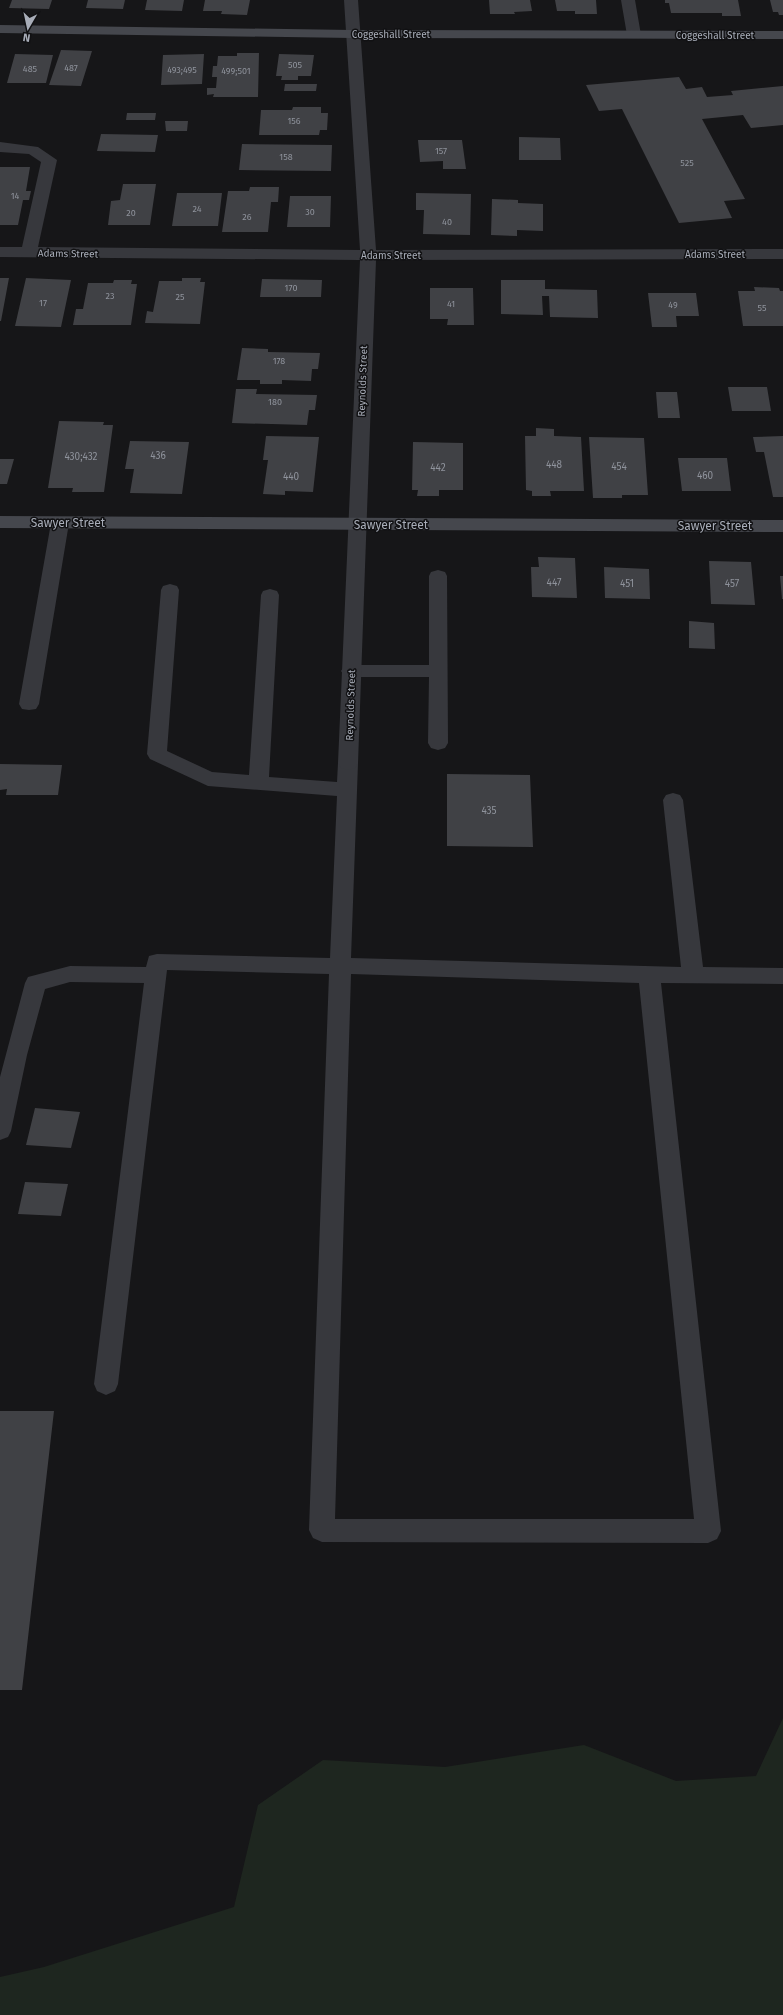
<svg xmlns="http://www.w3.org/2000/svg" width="783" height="2015" font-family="'Fira Sans',sans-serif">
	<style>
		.green { fill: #1e261f }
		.building { fill: #404145 }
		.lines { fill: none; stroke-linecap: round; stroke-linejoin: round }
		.lane { fill: #37383d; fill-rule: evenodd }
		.street { fill: #37383d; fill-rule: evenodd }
		.secondary { fill: #45474d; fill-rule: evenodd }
		.labels { text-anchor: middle; stroke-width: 3; stroke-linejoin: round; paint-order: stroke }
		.far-number-label { font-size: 9px; fill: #8e929b }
		.far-street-label { font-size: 10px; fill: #a8adb8; stroke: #111113 }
		.number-label { font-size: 10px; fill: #8e929b }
		.street-label { font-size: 12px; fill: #a8adb8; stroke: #111113 }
	</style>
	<rect width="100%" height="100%" fill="#161618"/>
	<!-- green -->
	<path class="green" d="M 783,1718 L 783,2015 L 0,2015 L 0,1977 L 44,1967 L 234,1907 L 258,1805 L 323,1760 L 445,1767 L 584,1745 L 676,1781 L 756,1776 Z"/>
	<!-- building -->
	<path class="building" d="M 12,0 L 52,0 L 49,9 L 9,8 Z
		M 88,0 L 125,0 L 123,9 L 86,8 Z
		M 147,0 L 184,0 L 182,11 L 145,10 Z
		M 205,0 L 250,0 L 247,15 L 221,14 L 222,11 L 203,11 Z
		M 489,0 L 530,0 L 532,11 L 514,12 L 515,14 L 490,14 Z
		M 555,0 L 596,0 L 597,14 L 575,14 L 575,11 L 557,11 Z
		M 665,0 L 738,0 L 741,16 L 722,16 L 722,13 L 671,13 L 669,3 L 665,3 Z
		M 770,0 L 783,0 L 783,15 L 779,15 L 778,12 L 773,12 Z
		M 61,50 L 92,51 L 81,86 L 49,85 Z
		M 237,53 L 259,53 L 258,97 L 213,97 L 214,94 L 207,95 L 207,88 L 216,88 L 217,77 L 212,77 L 213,66 L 217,66 L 218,56 L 237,56 Z
		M 15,54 L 53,55 L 46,83 L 7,83 Z
		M 204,54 L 202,84 L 161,85 L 163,55 Z
		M 279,54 L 314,55 L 311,76 L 298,76 L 298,80 L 281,80 L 282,76 L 276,76 Z
		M 679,77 L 686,89 L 702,87 L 707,97 L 733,95 L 731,91 L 783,86 L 783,125 L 751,128 L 743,115 L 702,119 L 745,199 L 724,201 L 732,218 L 679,223 L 622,109 L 599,111 L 586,85 Z
		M 285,84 L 317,84 L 316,91 L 284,91 Z
		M 293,107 L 321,107 L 321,113 L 328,113 L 327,130 L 320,130 L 319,135 L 259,135 L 261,110 L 292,110 Z
		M 127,113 L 156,113 L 155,120 L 126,120 Z
		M 165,121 L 188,121 L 187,131 L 166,131 Z
		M 101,134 L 158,135 L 155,152 L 97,151 Z
		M 519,137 L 560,138 L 561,160 L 519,160 Z
		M 418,140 L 462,140 L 466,169 L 443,169 L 443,161 L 420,162 Z
		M 242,144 L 332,145 L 331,171 L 239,170 Z
		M 0,167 L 30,167 L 26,191 L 31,191 L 29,200 L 23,200 L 18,225 L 0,225 Z
		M 123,184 L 156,184 L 150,225 L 108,225 L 111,201 L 120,200 Z
		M 250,187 L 279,187 L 278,202 L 271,202 L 268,232 L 222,232 L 228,191 L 249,191 Z
		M 177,193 L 222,193 L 218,226 L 172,226 Z
		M 416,193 L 471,194 L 470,235 L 423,234 L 424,210 L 416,210 Z
		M 290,196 L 331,196 L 330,227 L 287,227 Z
		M 492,199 L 518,200 L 518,203 L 543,204 L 543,231 L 517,230 L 517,236 L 491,235 Z
		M 0,278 L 9,278 L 1,321 L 0,321 Z
		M 26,278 L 71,280 L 61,327 L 15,326 Z
		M 182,278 L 201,278 L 200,282 L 205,282 L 200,324 L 145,323 L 147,311 L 153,312 L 159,281 L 182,281 Z
		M 262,279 L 322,280 L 321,297 L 260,297 Z
		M 114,280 L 132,280 L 131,284 L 137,284 L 131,325 L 73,325 L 76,309 L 83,309 L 88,283 L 113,283 Z
		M 501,280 L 545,280 L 545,289 L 597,290 L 598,318 L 550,317 L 549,296 L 542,296 L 543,315 L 501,314 Z
		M 754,287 L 779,288 L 780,291 L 783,291 L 783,326 L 743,326 L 738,291 L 755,291 Z
		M 430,288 L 473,288 L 474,325 L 447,325 L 448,319 L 430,319 Z
		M 648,293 L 696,293 L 699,316 L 676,316 L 677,327 L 652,327 Z
		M 242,348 L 268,349 L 268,352 L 320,353 L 318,369 L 312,369 L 311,381 L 282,380 L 282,384 L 260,384 L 260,380 L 237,380 Z
		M 728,387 L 767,387 L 771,411 L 732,411 Z
		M 236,389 L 257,389 L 256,394 L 317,395 L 315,410 L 309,410 L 307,425 L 232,423 Z
		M 656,392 L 677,392 L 680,418 L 658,418 Z
		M 59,421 L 104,422 L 103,425 L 113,425 L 104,492 L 72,492 L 73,488 L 48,488 Z
		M 536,428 L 554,429 L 554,436 L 581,437 L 584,491 L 550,491 L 551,496 L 532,496 L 532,491 L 526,490 L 525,436 L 536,436 Z
		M 266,436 L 319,437 L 313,492 L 285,491 L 285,495 L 263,494 L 268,460 L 263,460 Z
		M 783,436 L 783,497 L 773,497 L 764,452 L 756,452 L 753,437 Z
		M 589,437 L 644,438 L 648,495 L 622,495 L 622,498 L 593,498 Z
		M 130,441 L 189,442 L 182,494 L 130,493 L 134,469 L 125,469 Z
		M 413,442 L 463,443 L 463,490 L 439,490 L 439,496 L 417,496 L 418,490 L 412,490 Z
		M 678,458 L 727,458 L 731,491 L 682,491 Z
		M 0,459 L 14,459 L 7,484 L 0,484 Z
		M 538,557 L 575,558 L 577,598 L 532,597 L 531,567 L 539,567 Z
		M 709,561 L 751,562 L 755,605 L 711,604 Z
		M 604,567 L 649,569 L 650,599 L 605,598 Z
		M 780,576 L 783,576 L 783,599 L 782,599 Z
		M 689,621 L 714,623 L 715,649 L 689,648 Z
		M 0,764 L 62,765 L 58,795 L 6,795 L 7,789 L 0,790 Z
		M 447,774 L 530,775 L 533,847 L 447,846 Z
		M 35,1108 L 80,1112 L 71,1148 L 26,1145 Z
		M 25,1182 L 68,1184 L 61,1216 L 18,1214 Z
		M 0,1411 L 54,1411 L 22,1690 L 0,1690 Z"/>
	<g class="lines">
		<!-- lane -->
		<path class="lane" d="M 60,517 L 66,519 L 69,523 L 39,704 L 36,709 L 29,710 L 22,709 L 19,704 L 51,523 L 54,519 Z
			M 438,570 L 445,572 L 447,576 L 448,743 L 445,748 L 438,750 L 431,748 L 428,743 L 429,677 L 351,677 L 344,675 L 341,671 L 344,667 L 351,665 L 429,665 L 429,576 L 431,572 Z
			M 170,584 L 177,586 L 179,590 L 167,751 L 212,772 L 249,775 L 261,595 L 263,591 L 270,589 L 277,591 L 279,595 L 269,777 L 337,782 L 338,763 L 341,758 L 348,756 L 355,758 L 358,763 L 351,958 L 681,967 L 663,800 L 666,795 L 673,793 L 680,795 L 683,800 L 703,967 L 783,968 L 783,984 L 661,983 L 721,1531 L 717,1539 L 708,1543 L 322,1542 L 313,1538 L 309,1530 L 329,974 L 167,970 L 118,1384 L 115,1391 L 106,1395 L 97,1391 L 94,1384 L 144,983 L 70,982 L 45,989 L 27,1055 L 11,1131 L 8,1137 L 0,1140 L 0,1077 L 25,983 L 28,977 L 70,966 L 146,967 L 149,956 L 157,954 L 330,958 L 337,796 L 208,786 L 150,759 L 147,754 L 161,590 L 163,586 ZM 351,974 L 639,983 L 694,1519 L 335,1519 Z"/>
		<!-- street -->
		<path class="street" d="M 344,0 L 358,0 L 376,250 L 783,249 L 783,259 L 376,260 L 358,763 L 355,768 L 348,770 L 341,768 L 338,763 L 360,260 L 0,257 L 0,247 L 22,247 L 41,162 L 29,154 L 0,152 L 0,142 L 38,147 L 57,160 L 38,247 L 360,250 Z
			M 621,0 L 635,0 L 641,35 L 639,38 L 629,38 L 627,35 Z"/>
		<!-- secondary -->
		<path class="secondary" d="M 0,25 L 352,30 L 783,31 L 783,39 L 352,38 L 0,33 Z
			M 0,516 L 783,520 L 783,532 L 0,528 Z"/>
	</g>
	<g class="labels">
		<!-- far-number labels -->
		<g class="far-number-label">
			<text x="295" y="68">505</text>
			<text x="71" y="71">487</text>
			<text x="30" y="72">485</text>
			<text x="182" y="73">493;495</text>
			<text x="236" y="74">499;501</text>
			<text x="294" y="124">156</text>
			<text x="441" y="154">157</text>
			<text x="286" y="160">158</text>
			<text x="687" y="166">525</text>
			<text x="15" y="199">14</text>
			<text x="197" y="212">24</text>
			<text x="310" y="215">30</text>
			<text x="131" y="216">20</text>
			<text x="247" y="220">26</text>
			<text x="447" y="225">40</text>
			<text x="291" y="291">170</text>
			<text x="110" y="299">23</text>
			<text x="180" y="300">25</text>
			<text x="43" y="306">17</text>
			<text x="451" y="307">41</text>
			<text x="673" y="308">49</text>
			<text x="762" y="311">55</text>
			<text x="279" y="364">178</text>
			<text x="275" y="405">180</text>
		</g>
		<!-- far-street labels -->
		<g class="far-street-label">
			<text x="391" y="38">Coggeshall Street</text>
			<text x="715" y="39">Coggeshall Street</text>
			<text transform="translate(68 253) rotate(1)" y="4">Adams Street</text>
			<text x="715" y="258">Adams Street</text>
			<text x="391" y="259">Adams Street</text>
			<text transform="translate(362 381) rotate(-88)" y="4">Reynolds Street</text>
			<text transform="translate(350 705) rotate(-88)" y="4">Reynolds Street</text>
		</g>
		<!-- number labels -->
		<g class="number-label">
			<text x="158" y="459">436</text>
			<text x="81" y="460">430;432</text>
			<text x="554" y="468">448</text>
			<text x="619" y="470">454</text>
			<text x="438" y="471">442</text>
			<text x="705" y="479">460</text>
			<text x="291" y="480">440</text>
			<text x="554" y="586">447</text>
			<text x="627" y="587">451</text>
			<text x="732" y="587">457</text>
			<text x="489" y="814">435</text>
		</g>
		<!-- street labels -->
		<g class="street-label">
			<text x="68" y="527">Sawyer Street</text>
			<text x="391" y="529">Sawyer Street</text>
			<text x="715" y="530">Sawyer Street</text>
		</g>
	</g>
	<!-- north arrow -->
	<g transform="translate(28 28) rotate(189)" stroke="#111113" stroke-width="3" paint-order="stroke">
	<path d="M0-3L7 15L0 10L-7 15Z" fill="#a8adb8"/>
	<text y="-6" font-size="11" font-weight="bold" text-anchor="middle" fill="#a8adb8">N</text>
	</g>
</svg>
